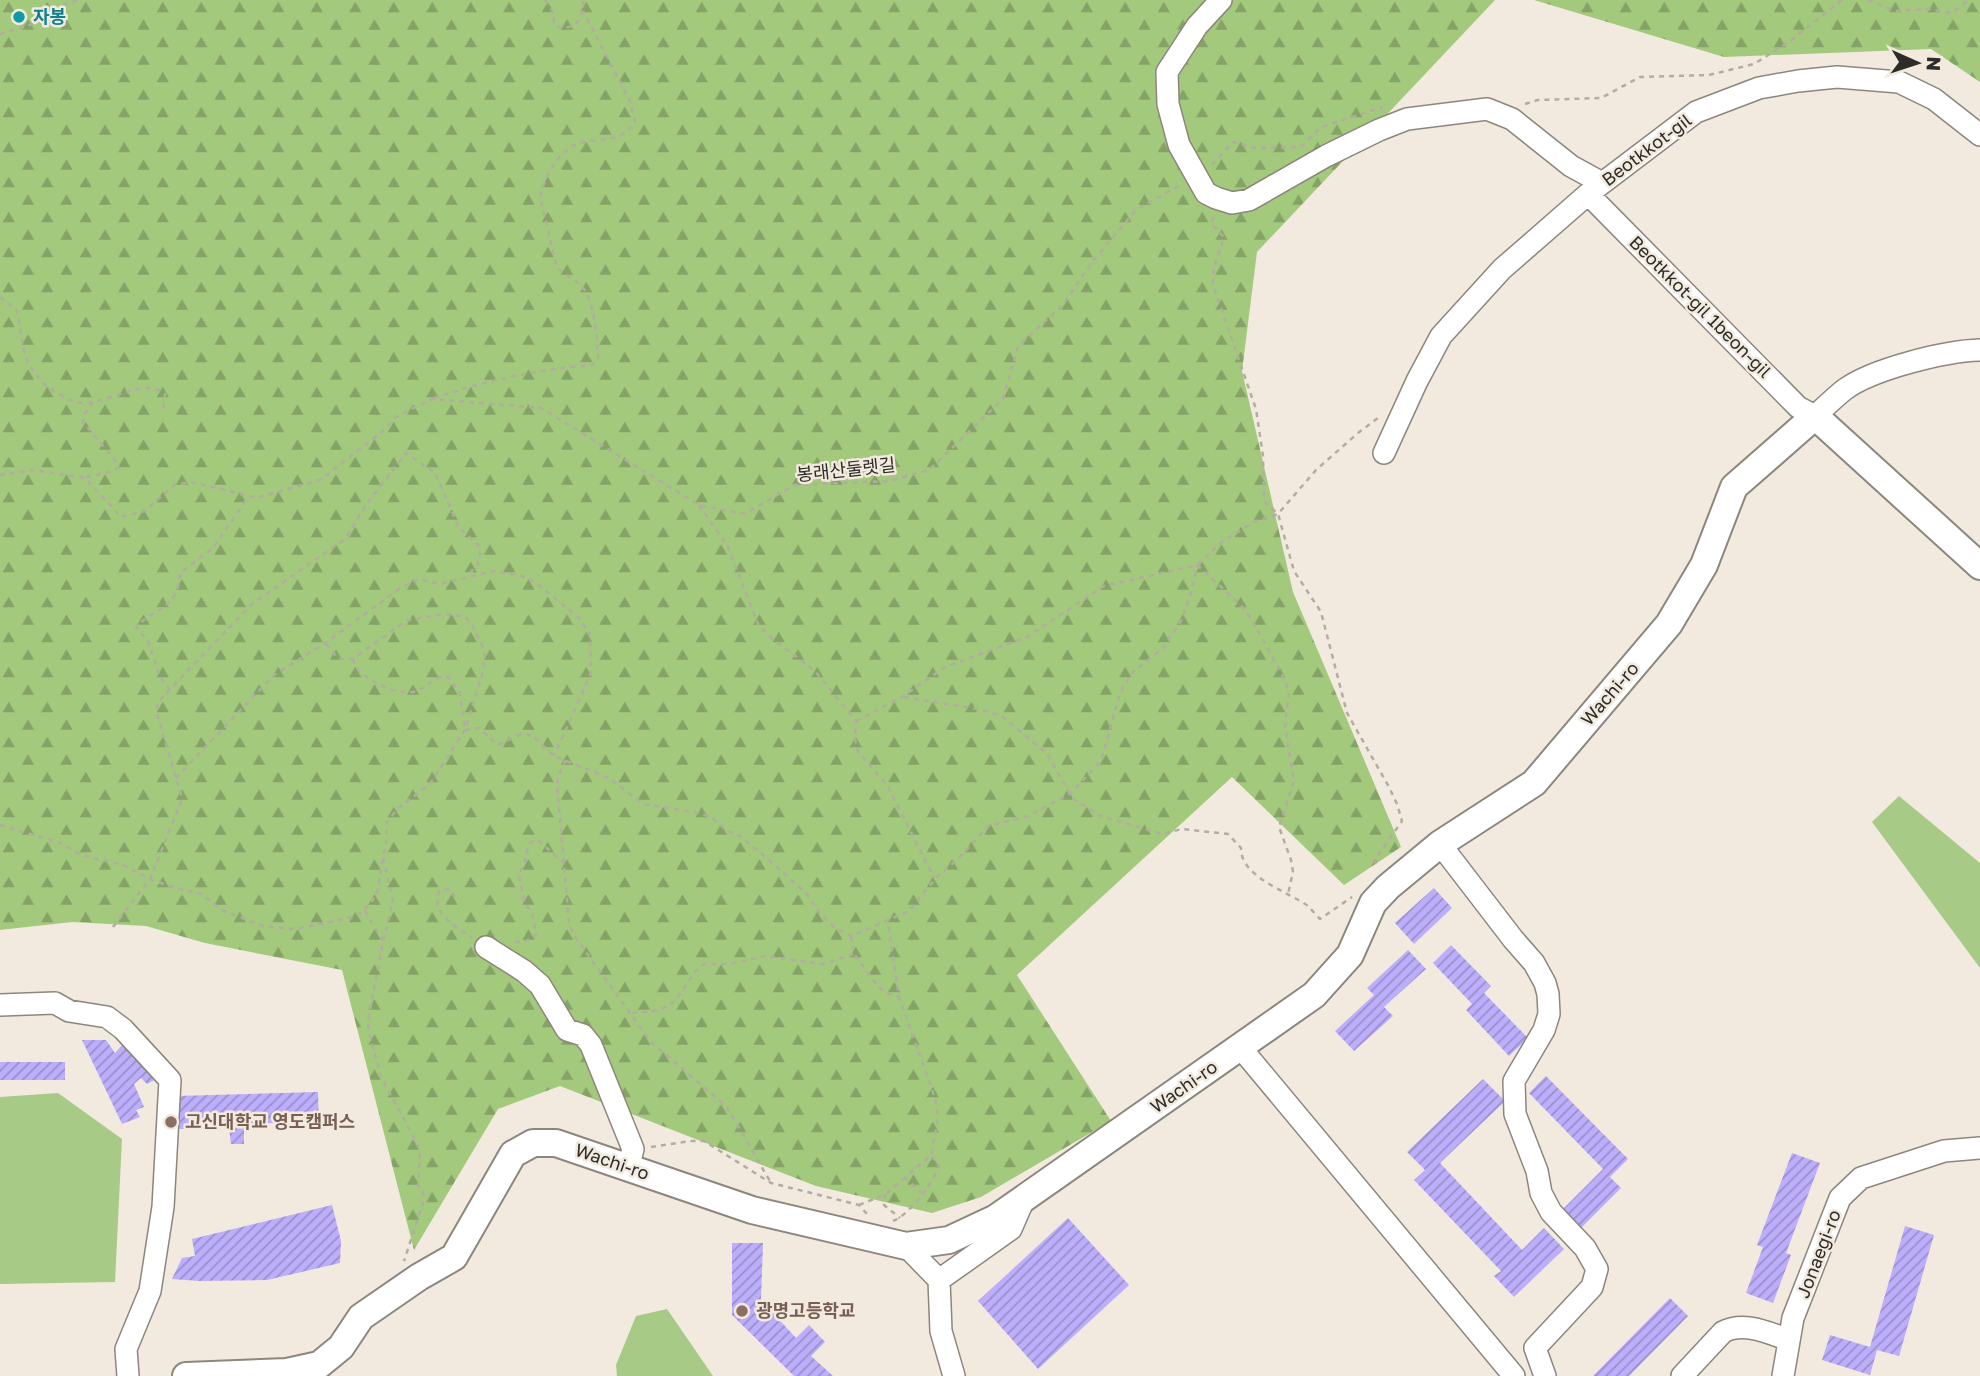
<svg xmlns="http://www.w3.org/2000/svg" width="1980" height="1376" font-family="'Golos Text','Noto Sans KR',sans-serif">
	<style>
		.green { fill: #a8ca87 }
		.forest { fill: url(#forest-firs) }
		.building { fill: url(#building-hatch) }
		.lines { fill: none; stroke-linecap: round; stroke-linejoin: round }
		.minor-casing { stroke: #8d867c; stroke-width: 24 }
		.major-casing { stroke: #8d867c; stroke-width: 30 }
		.path { stroke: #b2aca3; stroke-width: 2.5; stroke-dasharray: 5 5; stroke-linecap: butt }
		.minor { stroke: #fff; stroke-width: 21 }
		.major { stroke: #fff; stroke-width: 26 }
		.culture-dot { fill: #0f9aa8; stroke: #f2eadf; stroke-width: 2.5 }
		.education-dot { fill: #8d6e63; stroke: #f2eadf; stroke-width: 2.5 }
		.labels { text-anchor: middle; stroke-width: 5; stroke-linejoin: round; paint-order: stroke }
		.culture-label { font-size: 18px; font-weight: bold; fill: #0d838f; stroke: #f2eadf; text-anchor: start }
		.street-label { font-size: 18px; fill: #2e2c28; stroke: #f2eadf }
		.education-label { font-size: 18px; font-weight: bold; fill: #785e54; stroke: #f2eadf; text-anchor: start }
	</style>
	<defs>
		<pattern id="forest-firs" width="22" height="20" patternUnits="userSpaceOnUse" patternTransform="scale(1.75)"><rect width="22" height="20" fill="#a3c97d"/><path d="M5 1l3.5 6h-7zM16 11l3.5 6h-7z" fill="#85a366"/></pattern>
		<pattern id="building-hatch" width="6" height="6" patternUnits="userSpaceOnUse" patternTransform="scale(1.75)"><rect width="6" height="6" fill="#bcaefb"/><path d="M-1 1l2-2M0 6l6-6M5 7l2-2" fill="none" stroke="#998ecb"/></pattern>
	</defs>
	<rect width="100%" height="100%" fill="#f2eadf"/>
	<!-- green -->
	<path class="green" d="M 1899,796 L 1980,863 L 1980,968 L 1872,822 Z
		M 58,1093 L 122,1139 L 115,1282 L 0,1284 L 0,1097 Z
		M 667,1309 L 713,1376 L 617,1376 L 616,1365 L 636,1316 Z"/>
	<!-- forest -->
	<path class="forest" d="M 0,0 L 1495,0 L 1257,252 L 1242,371 L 1293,592 L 1401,847 L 1344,885 L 1232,777 L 1017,975 L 1111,1121 L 981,1197 L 932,1213 L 816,1186 L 560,1086 L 498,1109 L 414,1250 L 342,970 L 205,943 L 146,926 L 72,922 L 0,930 Z
		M 1534,0 L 1980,0 L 1980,82 L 1931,49 L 1724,57 Z"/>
	<!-- building -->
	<path class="building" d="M 1434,888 L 1452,908 L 1414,944 L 1395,923 Z
		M 1451,945 L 1491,986 L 1484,993 L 1528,1038 L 1509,1056 L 1466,1010 L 1472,1004 L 1433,963 Z
		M 1408,950 L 1426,969 L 1384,1007 L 1393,1016 L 1354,1051 L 1335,1031 L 1374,995 L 1367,988 Z
		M 82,1040 L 106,1040 L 115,1053 L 123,1044 L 156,1079 L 147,1084 L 141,1078 L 134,1084 L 144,1107 L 136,1110 L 140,1117 L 122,1124 Z
		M 0,1062 L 65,1062 L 65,1080 L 0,1080 Z
		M 1546,1076 L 1628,1159 L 1610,1177 L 1621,1188 L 1581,1228 L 1563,1209 L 1603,1169 L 1529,1093 Z
		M 1483,1079 L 1505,1101 L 1440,1163 L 1522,1250 L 1544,1228 L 1564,1249 L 1514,1297 L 1494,1276 L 1501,1271 L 1414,1180 L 1425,1170 L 1407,1152 Z
		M 318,1092 L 319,1127 L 301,1128 L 301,1122 L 244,1124 L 244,1144 L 231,1144 L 229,1128 L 177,1129 L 177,1096 Z
		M 1792,1153 L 1820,1163 L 1786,1253 L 1791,1255 L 1773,1303 L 1746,1293 L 1763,1247 L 1757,1245 Z
		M 332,1205 L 341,1241 L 340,1263 L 267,1280 L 199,1281 L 172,1279 L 182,1258 L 195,1256 L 192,1239 Z
		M 1068,1218 L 1129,1285 L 1038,1369 L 978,1301 Z
		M 1905,1226 L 1934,1235 L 1899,1356 L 1877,1350 L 1870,1375 L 1822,1360 L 1830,1335 L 1870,1347 Z
		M 732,1243 L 763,1243 L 761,1300 L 796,1338 L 809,1325 L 825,1342 L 811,1356 L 833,1376 L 794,1376 L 732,1315 Z
		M 1670,1298 L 1688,1316 L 1629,1376 L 1593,1376 Z"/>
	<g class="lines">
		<defs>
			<path id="minor" d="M 1221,0 L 1197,26 L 1167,72 L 1168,104 L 1179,145 L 1206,193 L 1216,198 L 1232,203 L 1249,200 L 1326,156 L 1379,130 L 1407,119 L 1487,109 L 1512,119 L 1571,166 L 1602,183
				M 1588,194 L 1798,407 L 1815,416 C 1825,407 1834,398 1844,390 C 1872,369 1945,351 1980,350
				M 1384,453 L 1417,381 L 1441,336 L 1502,269 L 1588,194 L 1696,112 L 1759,88 L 1798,81 L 1837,77 L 1899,82 L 1934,99 L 1980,135
				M 1440,844 L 1513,939 L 1534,963 L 1545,983 L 1548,994 L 1549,1014 L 1544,1030 L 1514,1081 L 1515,1114 L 1537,1171 L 1541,1193 L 1551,1212 L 1585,1248 L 1597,1269 L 1592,1287 L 1535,1348 L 1545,1376
				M 486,947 L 524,971 L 540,985 L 567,1030 L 583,1035 L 591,1045 L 633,1149 L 628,1168
				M 0,1005 L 55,1003 L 69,1011 L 107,1017 L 123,1029 L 170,1080 L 163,1207 L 150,1291 L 126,1349 L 128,1376
				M 1240,1047 L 1514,1376
				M 906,1246 L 939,1280 L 941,1331 L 954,1376
				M 939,1280 L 1011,1229 L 1024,1199
				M 1682,1376 L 1723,1332 C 1744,1321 1769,1333 1789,1340
				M 1783,1376 L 1793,1318 L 1840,1198 L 1861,1178 L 1944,1151 L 1980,1148"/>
			<path id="major" d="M 186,1376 L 287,1372 L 319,1365 L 341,1347 L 361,1317 L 419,1277 L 454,1257 L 513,1154 L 533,1143 L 556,1143 L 752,1210 L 906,1246 L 949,1240 L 996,1218 L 1314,995 L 1350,955 L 1373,903 L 1388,887 L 1440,844 L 1534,783 L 1669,624 L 1704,565 L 1734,487 L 1815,416 L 1980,566"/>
		</defs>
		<!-- minor casing -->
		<use href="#minor" class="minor-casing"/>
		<!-- major casing -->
		<use href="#major" class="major-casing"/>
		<!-- path -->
		<path class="path" d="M 545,0 L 553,12 L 554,24 L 561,28 C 580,27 583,17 583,0
			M 1868,0 L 1895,11 L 1929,9 L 1951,13 L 1969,0
			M 0,34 L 43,21 L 64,5 L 78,0
			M 1525,104 L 1538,100 L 1601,98 L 1640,77 L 1709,75 L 1754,64 L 1789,42 L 1842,0
			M 1212,165 L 1233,142 L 1255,148 L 1301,147 L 1321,127 L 1383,107
			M 1214,217 L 1211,224 L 1224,237 L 1214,267 L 1213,285 L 1256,409 L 1263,456 L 1264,501 L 1278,514 L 1294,571 L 1321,612 L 1347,713 L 1389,787 L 1397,804 L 1402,821 L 1374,861 L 1379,867
			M 0,297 L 16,309 C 22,327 20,345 28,362 C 34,374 42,383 53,390 C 60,395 68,400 77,402 C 103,408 144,375 165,394 L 163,411
			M 434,398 C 484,381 540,369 592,365 L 598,359 C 598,341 594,301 583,288 C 576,279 564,276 557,267 L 540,197 C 544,179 558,151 577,144 C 599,136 622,145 635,121 L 630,101 L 583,11
			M 0,475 L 32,470 L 85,478 L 121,517 L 145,511 L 174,485 L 192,482 L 257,498 L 320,480 L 383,431 L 397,416 L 432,399 L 541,408 L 699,505 L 745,514 L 794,485 L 889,481 L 929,470 L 1003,399 L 1018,346 L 1063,305 L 1092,262 L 1136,210 L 1180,185
			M 86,477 L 111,472 L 118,468 L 115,460 L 83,422 L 84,415 L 93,402
			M 699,505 L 728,547 L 758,624 L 770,637 L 814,670 L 856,721 L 855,739 L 858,752 L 887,785 L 934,878
			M 1197,565 L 1241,605 L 1250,617 L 1281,672 L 1289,691 L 1285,726 L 1294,781 L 1279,827 L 1291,860 L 1293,872 L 1288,894
			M 353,659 C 356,678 395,695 413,692 C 426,690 434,674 448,677 L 460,693 L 465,730
			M 170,690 L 160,677 L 148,641 L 136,627 C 156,606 178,610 180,573 L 213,548 L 249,496
			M 904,697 L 983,710 L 1003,717 L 1047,754 L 1073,799 L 1101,816 L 1162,834 L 1182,829 L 1228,834 L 1241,848 C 1240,877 1289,892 1308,906 C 1312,910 1316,915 1320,919 L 1352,897
			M 856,721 L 902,697 L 945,667 L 1027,637 L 1104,586 L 1197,565 L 1222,542 L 1254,522 L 1278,514 L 1316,470 L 1358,433 L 1378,418
			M 465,730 L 479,728 L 498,745 L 521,734 L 532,735 L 554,756 L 609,778 L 643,804 L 695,812 L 711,817 L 726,830 L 740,836 L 769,860 L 807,894 L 819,912 L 834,927 L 851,936 L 909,911 L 935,879 L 960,857 L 988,826 L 1028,816 L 1071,793 L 1101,761 L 1120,693 L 1132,673 L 1163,648 L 1181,621 L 1192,590 L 1197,565
			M 566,760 L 558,776 L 557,785 L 569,922 L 573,934 L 650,1041 L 727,1107 L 771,1183
			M 176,778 L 273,676 L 325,643 L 399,589 L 418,579 L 440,584 L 493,571 L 526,577 L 535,582 L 578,617 L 590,634 L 591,673 L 554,756
			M 0,825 L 61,843 L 81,855 L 123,865 L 150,879 L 169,886 L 201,894 L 222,910 L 263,926 L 296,929 L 357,916 L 371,903 L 378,890 L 383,856 L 386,847 L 387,822 L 398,808 L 430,784 L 465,730 L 482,675 L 485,658 L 483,648 L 471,623 L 465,617 L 446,614 L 407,620 L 353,659 L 339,659 L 325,643
			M 383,858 L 393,901 L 383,941 L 368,1021 L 369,1032 L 381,1077 L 418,1145 L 420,1158 L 418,1185 L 423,1191 L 423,1203 L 404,1261
			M 455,897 L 450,889 L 439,891 C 431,915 456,926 472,938
			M 365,911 L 383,941
			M 113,927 L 150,879 L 181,802 L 181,794 L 157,714 L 157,703 L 252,604 L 345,539 L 366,505 L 406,453 L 435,473 L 459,528 L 479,546 L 480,554 L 478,564 L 467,576
			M 851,936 L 854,954 L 877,985 L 884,992 L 899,997
			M 515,942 L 524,942 L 536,936 L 533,917 L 524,901 L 519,875 L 526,858 L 528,845 L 534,840 L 540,842 L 564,863
			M 632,1013 C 665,1011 671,1009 689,981 C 693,974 697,969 704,964 L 729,964 L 765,956 L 823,964 L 854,954
			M 651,1147 L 690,1141 L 704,1141 L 771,1183 L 859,1205 L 867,1214
			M 904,1177 L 922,1193
			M 885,1194 L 884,1205 L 900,1218
			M 859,1205 L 886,1194 L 931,1155 L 937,1123 L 937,1107 L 932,1089 L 899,997 L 888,922
			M 893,1221 C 909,1215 934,1182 939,1166 L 931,1155"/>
		<!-- minor -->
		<use href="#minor" class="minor"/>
		<!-- major -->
		<use href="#major" class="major"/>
	</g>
	<!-- markers -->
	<circle class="culture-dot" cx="19" cy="17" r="7"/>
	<g class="education-dot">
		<circle cx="171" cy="1122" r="7"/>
		<circle cx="742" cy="1311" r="7"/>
	</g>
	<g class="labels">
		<!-- culture labels -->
		<g class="culture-label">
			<text x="33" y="23">자봉</text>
		</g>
		<!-- street labels -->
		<g class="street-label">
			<text transform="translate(1647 150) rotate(-37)" y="6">Beotkkot-gil</text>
			<text transform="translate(1700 307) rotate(45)" y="6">Beotkkot-gil 1beon-gil</text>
			<text transform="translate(846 470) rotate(-6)" y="6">봉래산둘렛길</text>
			<text transform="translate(1610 694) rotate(-49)" y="6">Wachi-ro</text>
			<text transform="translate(1184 1087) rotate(-35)" y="6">Wachi-ro</text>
			<text transform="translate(612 1162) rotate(19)" y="6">Wachi-ro</text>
			<text transform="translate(1819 1254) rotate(-69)" y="6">Jonaegi-ro</text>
		</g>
		<!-- education labels -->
		<g class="education-label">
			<text x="185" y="1128">고신대학교 영도캠퍼스</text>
			<text x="756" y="1317">광명고등학교</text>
		</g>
	</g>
	<!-- north arrow -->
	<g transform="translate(1917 63) rotate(93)" stroke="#f2eadf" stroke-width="5" paint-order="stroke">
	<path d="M0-5L12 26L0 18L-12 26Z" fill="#2e2c28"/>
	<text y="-10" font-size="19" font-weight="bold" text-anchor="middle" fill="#2e2c28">N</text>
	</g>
</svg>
